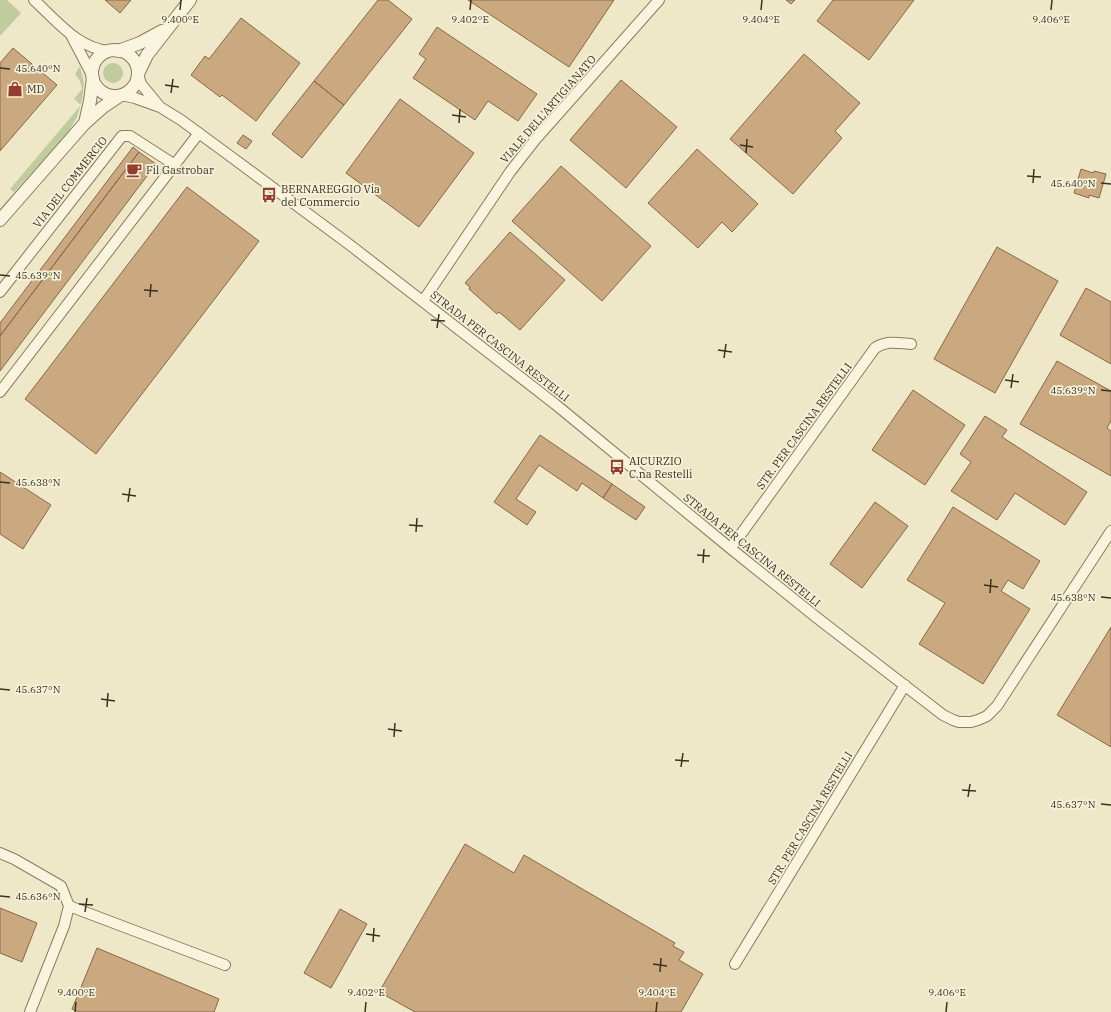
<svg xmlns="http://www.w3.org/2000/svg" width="1111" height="1012" font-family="'IBM Plex Serif',serif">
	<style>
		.green { fill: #c0cc9d }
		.building { fill: #caa981; stroke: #886845 }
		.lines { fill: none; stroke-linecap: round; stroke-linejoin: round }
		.minor-casing { stroke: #8a7b5e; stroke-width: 12 }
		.tertiary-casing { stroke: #8a7b5e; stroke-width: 14 }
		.minor { stroke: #f8f4dd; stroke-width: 10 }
		.tertiary { stroke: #f8f4dd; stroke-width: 12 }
		.ticks { fill: none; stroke: #3b3121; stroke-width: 1.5 }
		.labels { text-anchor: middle; stroke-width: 3.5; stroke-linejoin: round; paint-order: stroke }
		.poi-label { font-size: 11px; fill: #3b3121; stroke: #f5f1d9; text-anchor: start }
		.street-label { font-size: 11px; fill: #3b3121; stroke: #f5f1d9 }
		.ticks-label { font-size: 10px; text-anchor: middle; fill: #3b3121; stroke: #f5f1d9; stroke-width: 3.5; stroke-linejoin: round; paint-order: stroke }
	</style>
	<rect width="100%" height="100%" fill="#eee8c9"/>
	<!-- green -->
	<path class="green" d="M 0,0 L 7,0 L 21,13 L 0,36 Z
		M103 73a10 10 0 1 1 20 0a10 10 0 1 1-20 0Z
		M 80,66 L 84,84 L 82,100 L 77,117 L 68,133 L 14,192 L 10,189 L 81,105 L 74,99 L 82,89 L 80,81 L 75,74 Z"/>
	<!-- building -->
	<path class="building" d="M 105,0 L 131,0 L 120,13 Z
		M 378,0 L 388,0 L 412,19 L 344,105 L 314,81 Z
		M 468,0 L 614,0 L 569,67 Z
		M 786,0 L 795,0 L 791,4 Z
		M 833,0 L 914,0 L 869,60 L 817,21 Z
		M 241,18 L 300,63 L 256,121 L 222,95 L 220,97 L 191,75 L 205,56 L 209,59 Z
		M 437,27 L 537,94 L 518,121 L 488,101 L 475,120 L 413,78 L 426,59 L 419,54 Z
		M 13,48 L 57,85 L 0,151 L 0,63 Z
		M 804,54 L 860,103 L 835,131 L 842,138 L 793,194 L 730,139 Z
		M 621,80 L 677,127 L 626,188 L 570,140 Z
		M 314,81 L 344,105 L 302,158 L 272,134 Z
		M 400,99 L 474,153 L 419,227 L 346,173 Z
		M 243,135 L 252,141 L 246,149 L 237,143 Z
		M 133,147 L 139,152 L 0,336 L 0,323 Z
		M 697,149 L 758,204 L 732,232 L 722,222 L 698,248 L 648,203 Z
		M 139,152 L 156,164 L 0,371 L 0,336 Z
		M 561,166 L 651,246 L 602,301 L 512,221 Z
		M 1081,169 L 1093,173 L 1094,171 L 1106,174 L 1099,198 L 1089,195 L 1089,198 L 1074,193 Z
		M 187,187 L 259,241 L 96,454 L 25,399 Z
		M 510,232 L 565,280 L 520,330 L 499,312 L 497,314 L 469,289 L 470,287 L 465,283 Z
		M 997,247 L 1058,281 L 995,393 L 934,359 Z
		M 1086,288 L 1111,302 L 1111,364 L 1060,335 Z
		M 1057,361 L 1111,391 L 1111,421 L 1107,428 L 1111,431 L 1111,476 L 1020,424 Z
		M 913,390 L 965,425 L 925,485 L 872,450 Z
		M 985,416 L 1007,430 L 1002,437 L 1087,492 L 1065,525 L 1015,493 L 997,520 L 951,491 L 971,462 L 960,454 Z
		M 540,435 L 612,484 L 603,498 L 582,483 L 577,491 L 539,465 L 516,499 L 536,512 L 527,525 L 494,502 Z
		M 0,472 L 51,505 L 23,549 L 0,534 Z
		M 612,484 L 645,507 L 636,520 L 603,498 Z
		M 875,502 L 908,526 L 862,588 L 830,564 Z
		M 953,507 L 1040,561 L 1023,589 L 1008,580 L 1001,591 L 1030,609 L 983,684 L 919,644 L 945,603 L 907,580 Z
		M 1111,627 L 1111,747 L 1057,715 Z
		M 465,844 L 514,873 L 524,855 L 675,943 L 673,946 L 684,952 L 679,960 L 703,974 L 681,1012 L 415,1012 L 379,992 Z
		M 0,908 L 37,923 L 22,962 L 0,953 Z
		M 340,909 L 367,924 L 331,988 L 304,973 Z
		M 97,948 L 219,999 L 214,1012 L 79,1012 L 72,1009 Z"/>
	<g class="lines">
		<defs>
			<path id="minor" d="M 34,0 C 56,20 78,49 110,51
				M 71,35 L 93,77
				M 138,74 L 141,84 L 160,107
				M 121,95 L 135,98 L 160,107 L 181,120 L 226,153 L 350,245 L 555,404 L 730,548 L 816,617 L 943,715 L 953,720 L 959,722 L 971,722 L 978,720 L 987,716 L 997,706 L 1111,531
				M 0,292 L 122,136 L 130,136 L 175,165
				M 423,301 L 510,172 L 535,140 L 659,0
				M 0,392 L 199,133
				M 730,548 L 736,541 L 875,348 C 887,340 898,343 911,344
				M 0,853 L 14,859 L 61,886 L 69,906 L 64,926 L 30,1012
				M 69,906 L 225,965
				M 735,964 L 905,685"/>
			<path id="tertiary" d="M92 73a23 23 0 1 1 46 0a23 23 0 1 1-46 0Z
				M 118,51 L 140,43 L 162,31
				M 138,74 L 147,55 L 190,0
				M 85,123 L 90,101 L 93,78
				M 0,220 L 84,124 L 103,107 L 121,95"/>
		</defs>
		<!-- minor casing -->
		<use href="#minor" class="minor-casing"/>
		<!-- tertiary casing -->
		<use href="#tertiary" class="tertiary-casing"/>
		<!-- minor -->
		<use href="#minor" class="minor"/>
		<!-- tertiary -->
		<use href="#tertiary" class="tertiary"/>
	</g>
	<!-- ticks -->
	<path class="ticks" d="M 180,10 L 181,0M 470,10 L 471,0M 761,10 L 762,0M 1051,10 L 1052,0M 0,68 L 10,69M 165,85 L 179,87M 171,93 L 173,79M 452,115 L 466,117M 459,123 L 460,109M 740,145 L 753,147M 746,153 L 747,139M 1027,176 L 1041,177M 1033,183 L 1034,169M 1101,183 L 1111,184M 0,275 L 10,276M 144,290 L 158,291M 150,297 L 151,284M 431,320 L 445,321M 437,328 L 439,314M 718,350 L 732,352M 724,358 L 726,344M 1005,380 L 1019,382M 1011,388 L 1013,374M 1101,390 L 1111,391M 0,482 L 10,483M 122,494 L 136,496M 128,502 L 130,488M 409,525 L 423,526M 416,532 L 417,518M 697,555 L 710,556M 703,563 L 704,549M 984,585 L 998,587M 990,593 L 991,579M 1101,597 L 1111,598M 0,689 L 10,690M 101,699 L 115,701M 107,707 L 108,693M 388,729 L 402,731M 394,737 L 395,723M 675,760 L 689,761M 681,767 L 683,753M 962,790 L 976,791M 968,797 L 970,784M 1101,804 L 1111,805M 0,896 L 10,897M 79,904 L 93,905M 85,912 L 87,898M 366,934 L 380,936M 373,942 L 374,928M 653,964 L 667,966M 660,972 L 661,958M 75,1012 L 76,1002M 365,1012 L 366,1002M 656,1012 L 657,1002M 946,1012 L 947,1002"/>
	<!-- icons -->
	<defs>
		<symbol id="shop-bare" viewBox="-9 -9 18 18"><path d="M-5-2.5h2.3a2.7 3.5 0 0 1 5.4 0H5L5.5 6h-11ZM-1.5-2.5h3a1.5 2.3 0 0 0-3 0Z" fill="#973d30" stroke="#f5f1d9" stroke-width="2.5" paint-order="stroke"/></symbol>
		<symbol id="cafe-bare" viewBox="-9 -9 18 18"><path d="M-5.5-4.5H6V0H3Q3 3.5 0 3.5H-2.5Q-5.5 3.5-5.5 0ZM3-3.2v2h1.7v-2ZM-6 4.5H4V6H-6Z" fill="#973d30" stroke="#f5f1d9" stroke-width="2.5" paint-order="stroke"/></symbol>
		<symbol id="bus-bare" viewBox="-9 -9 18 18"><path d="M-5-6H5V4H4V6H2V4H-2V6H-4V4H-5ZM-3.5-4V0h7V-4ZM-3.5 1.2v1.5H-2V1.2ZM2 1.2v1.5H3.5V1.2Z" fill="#973d30" stroke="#f5f1d9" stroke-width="2.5" paint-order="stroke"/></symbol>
	</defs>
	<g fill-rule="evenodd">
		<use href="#shop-bare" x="4" y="78" width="22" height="22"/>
		<use href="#cafe-bare" x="123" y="159" width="22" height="22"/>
		<use href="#bus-bare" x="258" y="184" width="22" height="22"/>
		<use href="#bus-bare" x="606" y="456" width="22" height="22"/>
	</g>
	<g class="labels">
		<!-- poi labels -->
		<g class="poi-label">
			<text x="27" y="93">MD</text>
			<text x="146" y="174">Fil Gastrobar</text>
			<text x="281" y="193">BERNAREGGIO Via<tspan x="281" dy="13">del Commercio</tspan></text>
			<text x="629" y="465">AICURZIO<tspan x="629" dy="13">C.na Restelli</tspan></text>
		</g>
		<!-- street labels -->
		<g class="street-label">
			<text transform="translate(548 109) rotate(-49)" y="4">VIALE DELL'ARTIGIANATO</text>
			<text transform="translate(70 182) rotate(-52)" y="4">VIA DEL COMMERCIO</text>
			<text transform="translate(500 346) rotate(38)" y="4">STRADA PER CASCINA RESTELLI</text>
			<text transform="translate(804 426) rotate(-54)" y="4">STR. PER CASCINA RESTELLI</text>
			<text transform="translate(752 550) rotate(39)" y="4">STRADA PER CASCINA RESTELLI</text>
			<text transform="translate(810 818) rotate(-59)" y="4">STR. PER CASCINA RESTELLI</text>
		</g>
	</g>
	<g class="ticks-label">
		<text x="180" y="23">9.400°E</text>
		<text x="470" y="23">9.402°E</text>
		<text x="761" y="23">9.404°E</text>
		<text x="1051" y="23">9.406°E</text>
		<text x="38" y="72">45.640°N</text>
		<text x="1073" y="187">45.640°N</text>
		<text x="38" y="279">45.639°N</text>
		<text x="1073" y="394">45.639°N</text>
		<text x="38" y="486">45.638°N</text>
		<text x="1073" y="601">45.638°N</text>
		<text x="38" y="693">45.637°N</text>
		<text x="1073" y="808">45.637°N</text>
		<text x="38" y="900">45.636°N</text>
		<text x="76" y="996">9.400°E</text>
		<text x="366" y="996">9.402°E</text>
		<text x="657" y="996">9.404°E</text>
		<text x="947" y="996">9.406°E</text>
	</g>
</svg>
